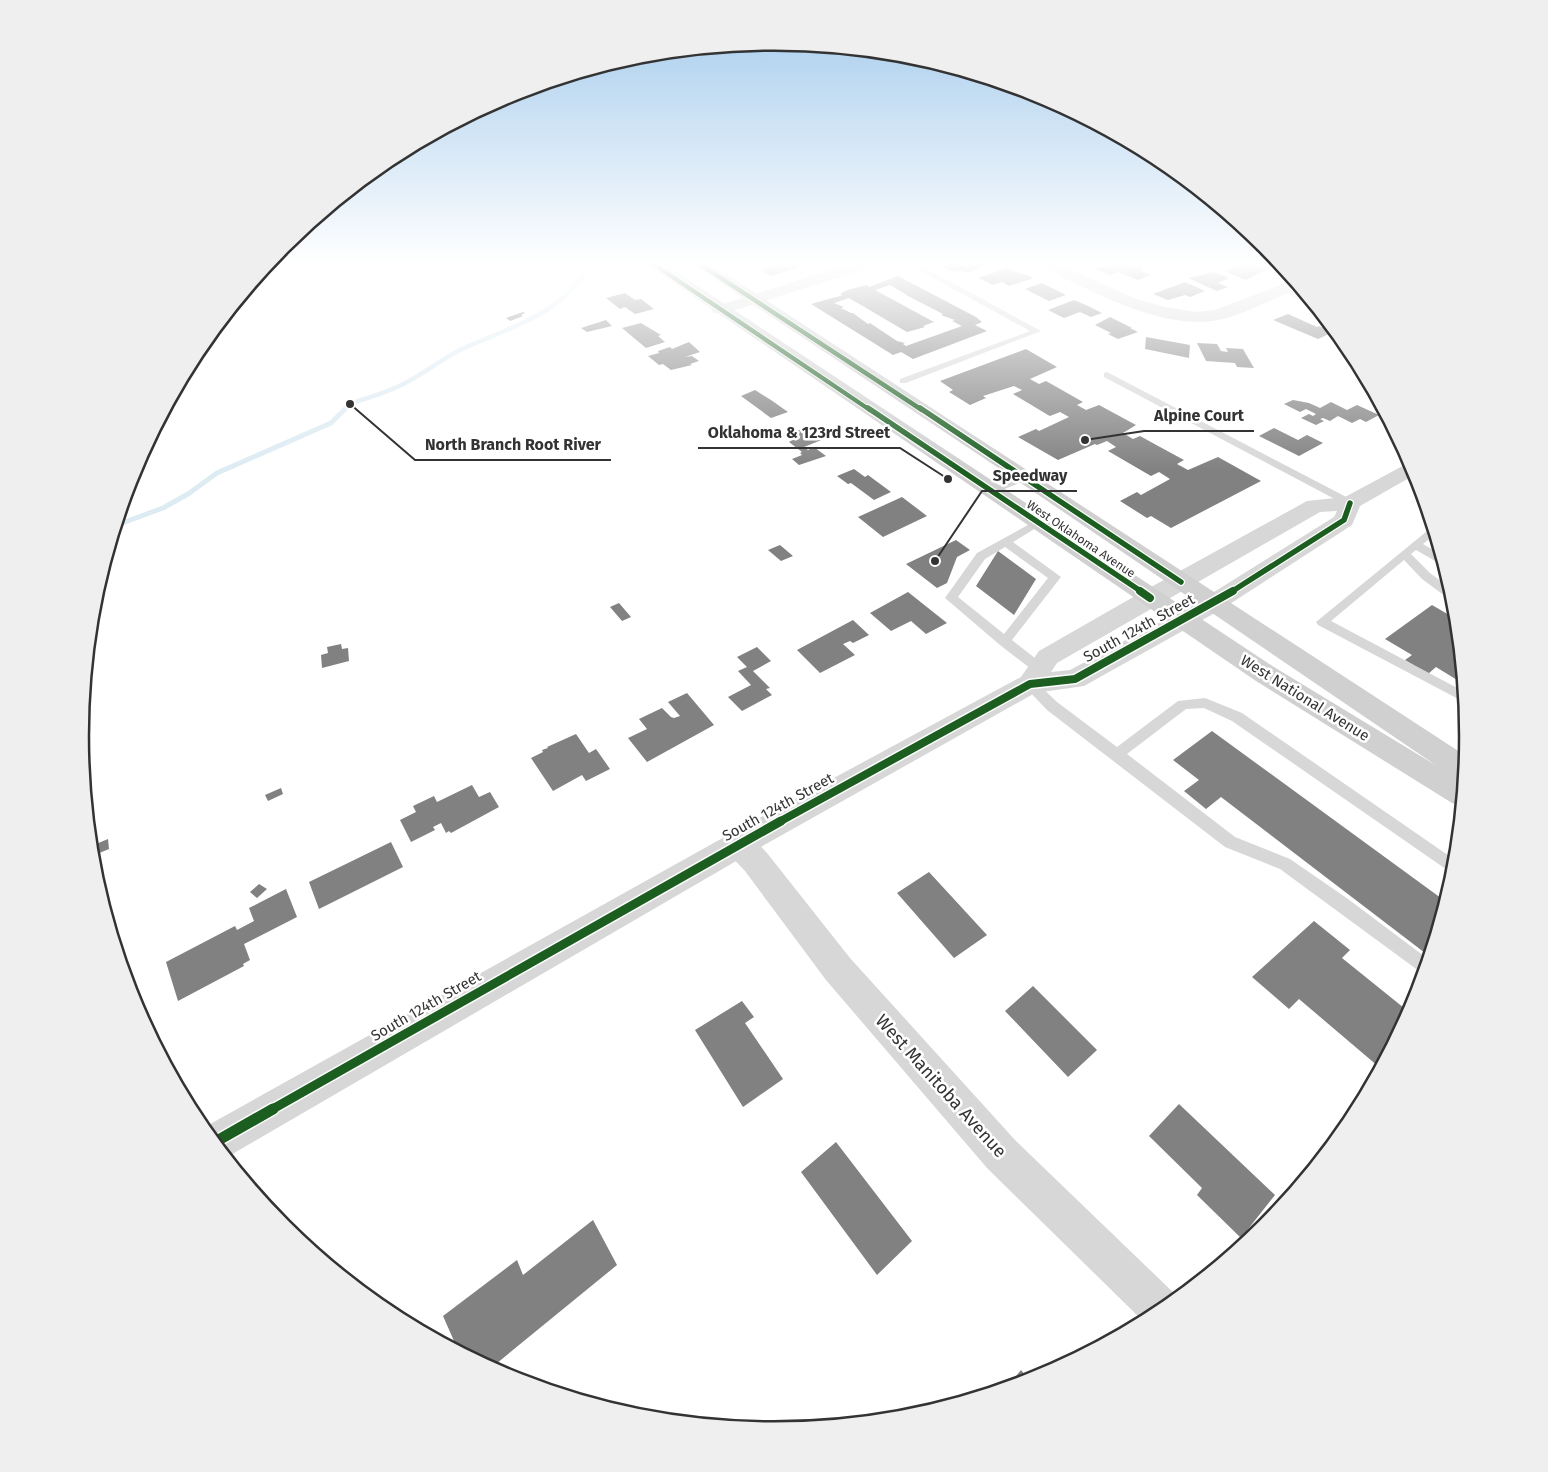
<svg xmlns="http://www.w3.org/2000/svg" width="1548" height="1472" font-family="'Fira Sans',sans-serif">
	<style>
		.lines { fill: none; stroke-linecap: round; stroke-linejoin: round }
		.stream-far1 { stroke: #ddebf3; stroke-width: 4.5 }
		.stream { stroke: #ddebf3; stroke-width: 5 }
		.building { fill: #818181; fill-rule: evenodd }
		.service { fill: #d7d7d7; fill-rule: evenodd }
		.minor { fill: #d7d7d7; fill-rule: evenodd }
		.tertiary { fill: #d7d7d7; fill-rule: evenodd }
		.secondary { fill: #d0d0d0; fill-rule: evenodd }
		.cycleway-far4-casing { stroke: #fff; stroke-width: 6 }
		.cycleway-far3-casing { stroke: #fff; stroke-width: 8 }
		.cycleway-far2-casing { stroke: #fff; stroke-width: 11 }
		.cycleway-far1-casing { stroke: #fff; stroke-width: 12 }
		.cycleway-casing { stroke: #fff; stroke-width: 14 }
		.cycleway-far4 { stroke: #1b5e20; stroke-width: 4.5 }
		.cycleway-far3 { stroke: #1b5e20; stroke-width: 5.5 }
		.cycleway-far2 { stroke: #1b5e20; stroke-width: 8 }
		.cycleway-far1 { stroke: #1b5e20; stroke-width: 9 }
		.cycleway { stroke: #1b5e20; stroke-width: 11 }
		.labels { text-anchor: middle; stroke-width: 5; stroke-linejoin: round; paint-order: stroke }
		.far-street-label { font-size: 12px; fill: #333; stroke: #fff }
		.street-label { font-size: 15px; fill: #333; stroke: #fff }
		.near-street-label { font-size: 18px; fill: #333; stroke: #fff }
		.rim { fill: none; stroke: #333; stroke-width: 2.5 }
		.leader { fill: none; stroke: #333; stroke-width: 2 }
		.callout-dot { fill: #333; stroke: #fff; stroke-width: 2 }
		.callout-label { font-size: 16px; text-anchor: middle; font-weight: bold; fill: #333; stroke: #fff; stroke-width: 5; stroke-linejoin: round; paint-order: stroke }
	</style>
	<rect width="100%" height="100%" fill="#fff"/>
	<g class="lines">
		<!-- stream-far1 -->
		<path class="stream-far1" d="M 344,410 L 350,404 C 366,398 382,394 397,387 C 419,378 438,361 460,350 C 509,327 563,316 590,263"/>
		<!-- stream -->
		<path class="stream" d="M 117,525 L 163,508 L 188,494 L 217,473 L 331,423 L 346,408"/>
	</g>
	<!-- building -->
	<path class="building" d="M 781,263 L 799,263 L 803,266 L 771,276 L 761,270 Z
		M 950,263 L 984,263 L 986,265 L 967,273 L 959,270 L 955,272 L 942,267 Z
		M 1115,263 L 1124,263 L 1132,267 L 1136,265 L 1144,268 L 1139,270 L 1151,275 L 1138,280 L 1118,272 L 1110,275 L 1096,269 Z
		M 1247,263 L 1265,270 L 1246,280 L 1224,271 L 1240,264 Z
		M 1007,268 L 1034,278 L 1009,286 L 1002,282 L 993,285 L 978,278 Z
		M 1214,272 L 1229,278 L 1218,283 L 1228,287 L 1217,291 L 1188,278 Z
		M 898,276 L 976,317 L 982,322 L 975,325 L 987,331 L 913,359 L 901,352 L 893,355 L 811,304 L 843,295 L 840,294 L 847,290 L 867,285 L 869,287 ZM 890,285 L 907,295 L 906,295 L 943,314 L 941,315 L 955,320 L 952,321 L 962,326 L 906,346 L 903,344 L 905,343 L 897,341 L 870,323 L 868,324 L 853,313 L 851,313 L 841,308 L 844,307 L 834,303 L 849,298 L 907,332 L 925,327 L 923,326 L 934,322 L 875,290 Z
		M 1185,282 L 1205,291 L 1190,297 L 1185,295 L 1168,300 L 1153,294 Z
		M 1042,283 L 1066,295 L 1049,301 L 1025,289 Z
		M 625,293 L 635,300 L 641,299 L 654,309 L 635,314 L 625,307 L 620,309 L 606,298 Z
		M 1074,300 L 1086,305 L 1102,313 L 1091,317 L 1080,312 L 1064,318 L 1048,310 Z
		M 523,312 L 525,313 L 521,315 L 523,316 L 510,321 L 506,318 Z
		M 1288,314 L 1317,327 L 1319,326 L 1333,332 L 1318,339 L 1273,320 Z
		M 1110,317 L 1132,328 L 1130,328 L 1138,332 L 1118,339 L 1108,334 L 1111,333 L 1095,325 Z
		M 606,320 L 612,326 L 587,332 L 581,328 Z
		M 641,323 L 661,335 L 658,336 L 665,342 L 646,348 L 622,328 Z
		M 1146,337 L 1190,345 L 1189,358 L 1145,349 Z
		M 689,342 L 700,352 L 685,357 L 692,356 L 699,361 L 690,364 L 692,365 L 671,370 L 663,364 L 659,365 L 648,356 L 659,353 L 658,351 L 670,347 L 672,349 Z
		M 1197,343 L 1217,344 L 1221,351 L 1228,352 L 1226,348 L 1243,349 L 1254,368 L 1237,367 L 1235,363 L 1206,361 Z
		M 1026,349 L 1057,367 L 1030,379 L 1039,384 L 1046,381 L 1083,402 L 1077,405 L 1086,410 L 1099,405 L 1136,425 L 1123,433 L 1133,439 L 1140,436 L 1160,447 L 1184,460 L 1177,464 L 1188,470 L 1218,457 L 1261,481 L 1171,528 L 1151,516 L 1147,518 L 1120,501 L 1137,492 L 1141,495 L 1170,479 L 1159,472 L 1151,476 L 1108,451 L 1116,447 L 1107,441 L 1097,445 L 1095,444 L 1058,460 L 1018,437 L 1036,429 L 1039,431 L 1069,417 L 1060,412 L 1050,416 L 1048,415 L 1013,394 L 1022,390 L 1014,386 L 983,396 L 986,398 L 970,405 L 949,392 L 953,390 L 940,381 Z
		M 755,390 L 771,400 L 788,412 L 771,418 L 741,396 Z
		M 1293,400 L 1309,403 L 1320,408 L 1331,402 L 1347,410 L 1357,405 L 1379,415 L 1366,422 L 1360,419 L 1352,423 L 1338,416 L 1330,421 L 1323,418 L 1320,419 L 1324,421 L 1316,425 L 1301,418 L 1309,414 L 1313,416 L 1316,414 L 1306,409 L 1300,412 L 1284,404 Z
		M 807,427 L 824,439 L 804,447 L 808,450 L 814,447 L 826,456 L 799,465 L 792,459 L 802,455 L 800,453 L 802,452 L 789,442 L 792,440 L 785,435 Z
		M 1274,428 L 1298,440 L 1307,435 L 1323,443 L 1299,456 L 1259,436 Z
		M 854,469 L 865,477 L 868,475 L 891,492 L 874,500 L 851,483 L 848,484 L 837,476 Z
		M 902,497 L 927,516 L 883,537 L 858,517 Z
		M 956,540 L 970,550 L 957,557 L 947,583 L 937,588 L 906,564 Z
		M 780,545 L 793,556 L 781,561 L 768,550 Z
		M 998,551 L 1036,579 L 1014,615 L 976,586 Z
		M 908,592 L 947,623 L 926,634 L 911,621 L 891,631 L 870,613 Z
		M 619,603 L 631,617 L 622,621 L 610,607 Z
		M 1432,605 L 1456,619 L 1462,683 L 1436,667 L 1428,674 L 1405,660 L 1412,655 L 1385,639 Z
		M 853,620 L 869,635 L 853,643 L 850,641 L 843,644 L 855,655 L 820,673 L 797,650 Z
		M 341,644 L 342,649 L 348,648 L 349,661 L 322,668 L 321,655 L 328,653 L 327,647 Z
		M 757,647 L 771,661 L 753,671 L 770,688 L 766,689 L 772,695 L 742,711 L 728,697 L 751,685 L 738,671 L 747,667 L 737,657 Z
		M 687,693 L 714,725 L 647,762 L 628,738 L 647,729 L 639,719 L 662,708 L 671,717 L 674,718 L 680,716 L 668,702 Z
		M 1212,731 L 1445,901 L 1429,956 L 1221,797 L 1206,809 L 1184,791 L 1199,780 L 1173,760 Z
		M 576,734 L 589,753 L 596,749 L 610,769 L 586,781 L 582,775 L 553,791 L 531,758 L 543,752 L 542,750 L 548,748 L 547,747 Z
		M 472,785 L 479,797 L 490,792 L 499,807 L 451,833 L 449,831 L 446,833 L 441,823 L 433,827 L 435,830 L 411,842 L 400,820 L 416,812 L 413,806 L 434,796 L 437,802 Z
		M 281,788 L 283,794 L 268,801 L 265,795 Z
		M 108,839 L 109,849 L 97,854 L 96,844 Z
		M 391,842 L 403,867 L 319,909 L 309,882 Z
		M 929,872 L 987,935 L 954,958 L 897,893 Z
		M 259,884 L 267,889 L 257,898 L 250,892 Z
		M 286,889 L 297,917 L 244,944 L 250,960 L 243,964 L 244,966 L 178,1001 L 166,962 L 235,926 L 237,930 L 254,921 L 249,908 Z
		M 1314,921 L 1350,950 L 1342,958 L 1409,1012 L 1379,1067 L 1299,999 L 1289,1009 L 1252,977 Z
		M 132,977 L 141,1015 L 141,1016 L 133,1001 L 127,980 Z
		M 1033,986 L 1097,1050 L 1068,1077 L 1005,1011 Z
		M 742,1001 L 754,1017 L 745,1023 L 783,1079 L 743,1107 L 695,1030 Z
		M 1179,1104 L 1275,1195 L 1241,1238 L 1197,1195 L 1202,1188 L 1149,1136 Z
		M 836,1142 L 912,1241 L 877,1275 L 801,1172 Z
		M 593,1220 L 617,1265 L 491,1368 L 458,1350 L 443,1316 L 517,1260 L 523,1275 Z
		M 1021,1370 L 1029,1380 L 1007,1387 Z"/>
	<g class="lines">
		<!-- service -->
		<path class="service" d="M 906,263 L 916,263 L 1041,331 L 906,383 L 900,383 L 900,379 L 1030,331 Z
			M 1107,372 L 1354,501 L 1355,503 L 1350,506 L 1346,505 L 1104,377 L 1104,373 Z
			M 1402,470 L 1416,476 L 1419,484 L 1398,475 L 1397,473 Z
			M 1025,474 L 1029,475 L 1030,477 L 1029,479 L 995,493 L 987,493 L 986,491 Z
			M 1037,520 L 1042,523 L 1041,525 L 1013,542 L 1061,577 L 1012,640 L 1045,666 L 1046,669 L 1045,672 L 1035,672 L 1000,645 L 945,598 L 977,553 ZM 1005,547 L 1048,578 L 1004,634 L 958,597 L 985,559 Z
			M 1432,527 L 1434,535 L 1423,544 L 1440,554 L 1442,562 L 1437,562 L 1416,550 L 1411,554 L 1430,573 L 1450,588 L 1454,600 L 1449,599 L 1422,579 L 1404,560 L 1331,621 L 1463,691 L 1464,702 L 1318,625 L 1316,622 Z
			M 1030,679 L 1035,681 L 1057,702 L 1117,747 L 1178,701 L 1205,698 L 1210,700 L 1242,713 L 1455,860 L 1453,874 L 1232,721 L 1204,708 L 1186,709 L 1127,754 L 1235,837 L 1290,859 L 1348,899 L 1428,959 L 1423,974 L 1280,869 L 1225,847 L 1047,710 L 1025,687 L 1023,684 L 1025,681 Z"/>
		<!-- minor -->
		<path class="minor" d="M 853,263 L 877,263 L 875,266 L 726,313 L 714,313 L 712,310 L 714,307 Z
			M 1037,263 L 1057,263 L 1136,299 L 1164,307 L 1197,312 L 1215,310 L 1288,282 L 1297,286 L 1310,301 L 1300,300 L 1287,293 C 1266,302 1242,315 1219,320 C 1160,331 1091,290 1039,266 Z
			M 739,831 L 750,835 L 767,853 L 850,958 L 1015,1140 L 1178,1297 L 1159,1313 L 1143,1321 L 987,1168 L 826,980 L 745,871 L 728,853 L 724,844 L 728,835 Z"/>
		<!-- tertiary -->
		<path class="tertiary" d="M 1410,462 L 1416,474 L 1360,506 L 1352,525 L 1222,609 L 1084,686 L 1035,693 L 750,853 L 229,1156 L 226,1156 L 203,1128 L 728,835 L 1021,677 L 1039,651 L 1142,592 L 1307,501 L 1345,497 ZM 1337,511 L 1334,517 L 1206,597 L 1070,670 L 1051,672 L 1057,663 L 1320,512 Z"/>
		<!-- secondary -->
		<path class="secondary" d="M 645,263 L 663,263 L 1274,667 L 1437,766 L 1018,481 L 691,263 L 709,263 L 1466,756 L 1463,780 L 1459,778 L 1463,781 L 1461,806 L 1452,803 L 1256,681 Z"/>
		<defs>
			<path id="cycleway-far4" d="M 652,263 L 870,410
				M 698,263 L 922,410"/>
			<path id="cycleway-far3" d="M 868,408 L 1142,592
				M 920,408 L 1181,582
				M 1231,592 L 1344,520 L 1350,503"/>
			<path id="cycleway-far2" d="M 1140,591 L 1150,598
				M 779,822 L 1030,684 L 1075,679 L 1233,591"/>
			<path id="cycleway-far1" d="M 271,1110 L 781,821"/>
			<path id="cycleway" d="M 215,1142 L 273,1109"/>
		</defs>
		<!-- cycleway-far4 casing -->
		<use href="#cycleway-far4" class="cycleway-far4-casing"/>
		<!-- cycleway-far3 casing -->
		<use href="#cycleway-far3" class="cycleway-far3-casing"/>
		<!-- cycleway-far2 casing -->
		<use href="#cycleway-far2" class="cycleway-far2-casing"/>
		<!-- cycleway-far1 casing -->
		<use href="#cycleway-far1" class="cycleway-far1-casing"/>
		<!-- cycleway casing -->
		<use href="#cycleway" class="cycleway-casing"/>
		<!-- cycleway-far4 -->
		<use href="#cycleway-far4" class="cycleway-far4"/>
		<!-- cycleway-far3 -->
		<use href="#cycleway-far3" class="cycleway-far3"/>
		<!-- cycleway-far2 -->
		<use href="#cycleway-far2" class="cycleway-far2"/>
		<!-- cycleway-far1 -->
		<use href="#cycleway-far1" class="cycleway-far1"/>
		<!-- cycleway -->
		<use href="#cycleway" class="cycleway"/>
	</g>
	<!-- sky -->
	<linearGradient id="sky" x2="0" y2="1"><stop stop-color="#a3caec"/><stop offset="0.56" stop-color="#fff"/><stop offset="1" stop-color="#fff" stop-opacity="0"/></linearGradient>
	<rect width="1548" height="470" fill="url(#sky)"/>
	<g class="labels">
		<!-- far-street labels -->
		<g class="far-street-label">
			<text transform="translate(1081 539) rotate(34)" y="4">West Oklahoma Avenue</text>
		</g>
		<!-- street labels -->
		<g class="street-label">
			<text transform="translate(1139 628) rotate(-29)" y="5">South 124th Street</text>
			<text transform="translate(1305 698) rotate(32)" y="5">West National Avenue</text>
			<text transform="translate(778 807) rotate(-29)" y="5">South 124th Street</text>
			<text transform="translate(426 1006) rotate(-30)" y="5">South 124th Street</text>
		</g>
		<!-- near-street labels -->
		<g class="near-street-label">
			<text transform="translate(941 1086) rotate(48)" y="6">West Manitoba Avenue</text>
		</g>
	</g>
	<!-- crop -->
	<path d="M0 0H1548V1472H0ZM89 736a685 685 0 1 1 1370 0a685 685 0 1 1-1370 0Z" fill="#efefef" fill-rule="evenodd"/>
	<path class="rim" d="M89 736a685 685 0 1 1 1370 0a685 685 0 1 1-1370 0Z"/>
	<!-- callouts -->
	<path class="leader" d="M1085 440L1144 431H1254M948 479L900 448H698M350 404L415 460H611M935 561L982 491H1077"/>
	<g class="callout-dot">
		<circle cx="1085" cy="440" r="5"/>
		<circle cx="948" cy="479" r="5"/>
		<circle cx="350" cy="404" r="5"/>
		<circle cx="935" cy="561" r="5"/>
	</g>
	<g class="callout-label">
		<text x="1199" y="421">Alpine Court</text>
		<text x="799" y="438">Oklahoma &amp; 123rd Street</text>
		<text x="513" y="450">North Branch Root River</text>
		<text x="1030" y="481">Speedway</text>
	</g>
</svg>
